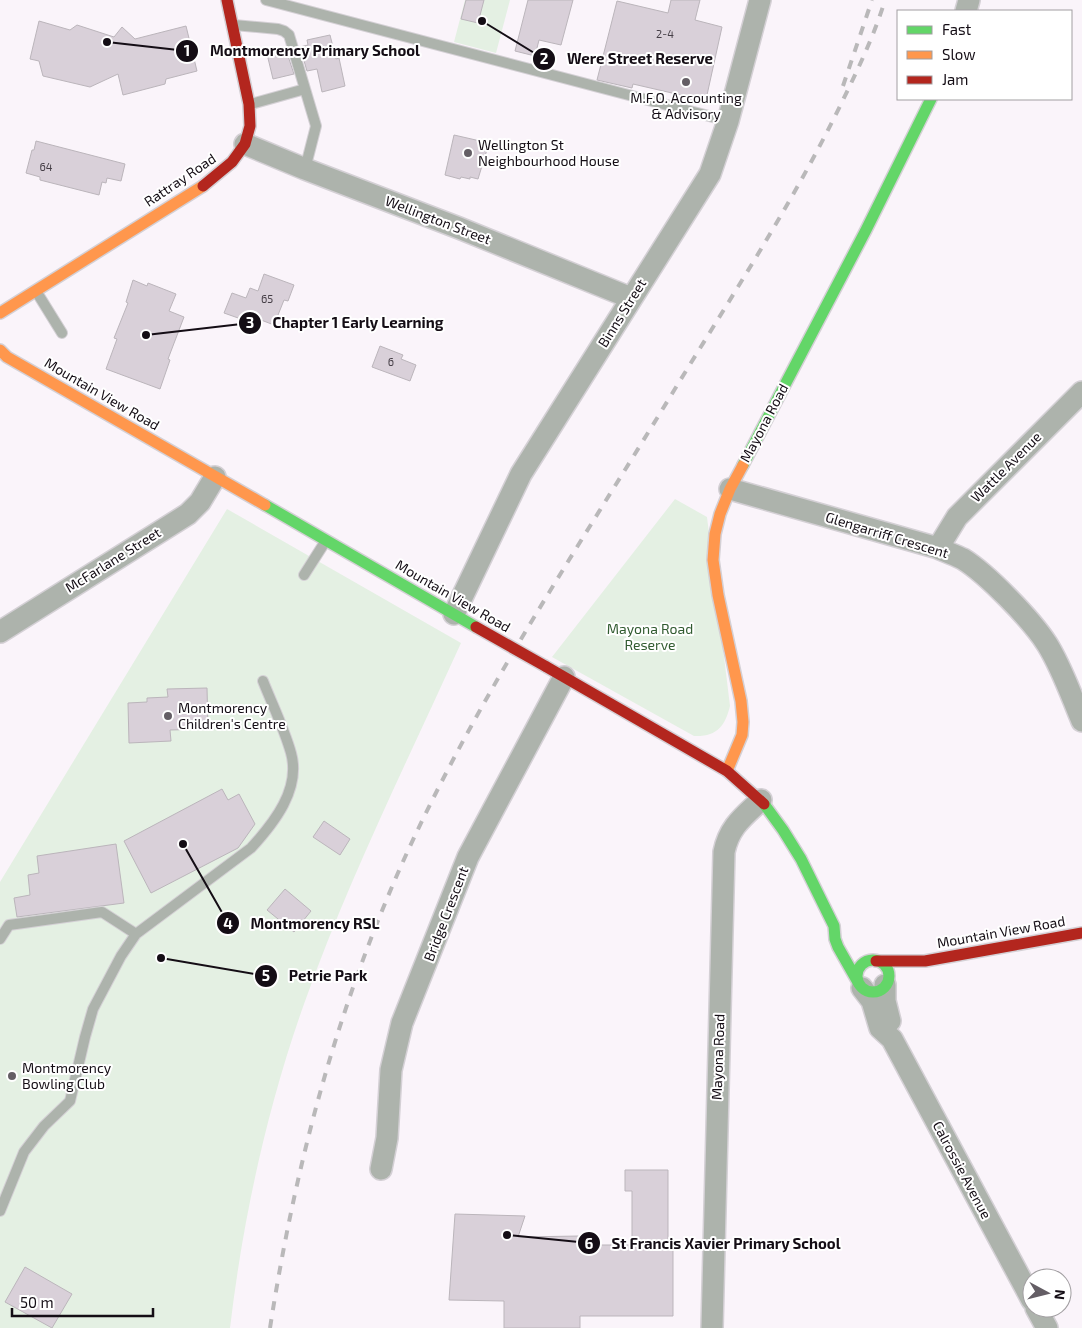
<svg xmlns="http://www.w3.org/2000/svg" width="1082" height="1328" font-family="'Exo 2',sans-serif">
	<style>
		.green { fill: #e4f0e3 }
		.building { fill: #d9d0d9; stroke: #bbb5bb }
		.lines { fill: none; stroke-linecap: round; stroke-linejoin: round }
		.lane-casing { stroke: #d4d0d5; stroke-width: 12 }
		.street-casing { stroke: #d4d0d5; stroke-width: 24 }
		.fast-casing { stroke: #d4d0d5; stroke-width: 14 }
		.slow-casing { stroke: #d4d0d5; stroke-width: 14 }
		.jam-casing { stroke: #d4d0d5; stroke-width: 14 }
		.lane { stroke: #adb3ac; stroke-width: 10 }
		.street { stroke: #adb3ac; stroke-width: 21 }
		.fast { stroke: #63d668; stroke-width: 11 }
		.slow { stroke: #ff974d; stroke-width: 11 }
		.jam { stroke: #b3261e; stroke-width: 11 }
		.rail { stroke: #b9b8b9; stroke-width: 4; stroke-dasharray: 9 9; stroke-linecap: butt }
		.jam-bridge-casing { stroke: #d4d0d5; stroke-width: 14; stroke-linecap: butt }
		.jam-bridge { stroke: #b3261e; stroke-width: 11 }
		.poi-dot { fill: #645e65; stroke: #fff; stroke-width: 2 }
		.labels { text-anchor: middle; stroke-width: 4; stroke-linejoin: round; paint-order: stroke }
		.number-label { font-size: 11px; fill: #453e46 }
		.poi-label { font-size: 14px; fill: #140d15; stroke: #fff; text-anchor: start }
		.street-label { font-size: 14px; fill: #140d15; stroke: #fff }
		.park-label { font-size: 14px; fill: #315b30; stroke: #fff }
		.leader { fill: none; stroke: #140d15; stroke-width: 2 }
		.callout-dot { fill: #140d15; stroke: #fff; stroke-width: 2 }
		.mark-label { font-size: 15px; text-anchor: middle; font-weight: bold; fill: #fff }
		.callout-label { font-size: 15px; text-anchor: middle; font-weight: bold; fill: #140d15; stroke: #fff; stroke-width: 4; stroke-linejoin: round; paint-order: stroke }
	</style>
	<rect width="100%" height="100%" fill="#faf4fa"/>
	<!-- green -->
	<path class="green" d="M 465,0 L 510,0 L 496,53 L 454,42 Z
		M 675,499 L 707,517 L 730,706 C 725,726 717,737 694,736 L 552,657 Z
		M 227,509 L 461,643 C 407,762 348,880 304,1004 C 267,1108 243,1218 230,1328 L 0,1328 L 0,882 Z"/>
	<!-- building -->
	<path class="building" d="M 466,0 L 484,0 L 478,23 L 461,19 Z
		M 528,0 L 573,0 L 561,45 L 539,40 L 535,56 L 515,51 Z
		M 671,0 L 700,0 L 695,20 L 722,27 L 705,104 L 685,99 L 685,96 L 633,84 L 632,88 L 597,80 L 617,1 L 668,13 Z
		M 39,21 L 70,30 L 77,25 L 114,37 L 122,27 L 135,39 L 186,26 L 197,71 L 166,79 L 165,84 L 123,95 L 118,74 L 90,87 L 43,76 L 39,61 L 30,59 Z
		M 330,35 L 336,59 L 339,58 L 345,86 L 322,92 L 317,69 L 307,71 L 300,47 L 308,45 L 307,40 Z
		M 286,50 L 294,74 L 273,79 L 267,54 Z
		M 454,135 L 489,143 L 478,179 L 470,177 L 470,179 L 461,177 L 460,179 L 445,175 Z
		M 36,141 L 125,164 L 121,181 L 107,178 L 106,183 L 102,182 L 99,195 L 40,180 L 40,177 L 26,173 L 32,150 L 34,150 Z
		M 264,274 L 294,285 L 288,301 L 284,300 L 274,325 L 243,313 L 241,319 L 224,313 L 232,293 L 246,298 L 250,288 L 258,291 Z
		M 133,280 L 147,286 L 148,283 L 176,294 L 169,311 L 184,317 L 168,359 L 170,360 L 160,389 L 106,369 L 117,339 L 114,338 L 128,303 L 126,302 Z
		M 380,346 L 403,355 L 401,359 L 416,365 L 410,381 L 372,367 Z
		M 207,688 L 208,729 L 170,730 L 171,741 L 129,743 L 128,703 L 147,702 L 147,698 L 168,697 L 167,689 Z
		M 222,789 L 228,800 L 239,794 L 255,824 L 238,848 L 151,893 L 124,841 Z
		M 324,821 L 350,839 L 340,855 L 313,837 Z
		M 116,844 L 124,903 L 17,917 L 14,898 L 30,895 L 28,875 L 39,873 L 37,856 Z
		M 285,889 L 311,911 L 294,932 L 267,910 Z
		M 625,1170 L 668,1170 L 668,1245 L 673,1245 L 673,1316 L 580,1316 L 580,1328 L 504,1328 L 504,1301 L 449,1300 L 455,1214 L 525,1216 L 518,1237 L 580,1236 L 580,1245 L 632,1245 L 632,1191 L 625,1191 Z
		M 25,1267 L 72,1294 L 52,1328 L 5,1302 Z"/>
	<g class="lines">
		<defs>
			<path id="lane" d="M 266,0 L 728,121
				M 234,25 L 278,29 L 284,31 L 289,35 L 316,126 L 305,169
				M 251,104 L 305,89
				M 36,291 L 62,333
				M 304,575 L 325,542
				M 0,939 L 9,925 L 102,912 L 136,934
				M 0,1211 L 24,1152 L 44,1126 L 70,1101 L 85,1037 L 93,1009 L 121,956 L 136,934 L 251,848 C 274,823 301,789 291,753 C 284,728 272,704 263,681"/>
			<path id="street" d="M 966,11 L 969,0
				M 245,144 L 305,169 L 459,228 L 631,298
				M 730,489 L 938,548 C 946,552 955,555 963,559 C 987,574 1031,619 1047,644 C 1062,668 1071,695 1082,721
				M 938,548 L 957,517 L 1082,392
				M 454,614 L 521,474 L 710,174 L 728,121 L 760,0
				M 0,632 L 188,514 L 200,502 L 215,477
				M 885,985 L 885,1001 L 890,1021
				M 862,988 L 872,1001 L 880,1028 L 892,1039 L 1032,1300
				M 381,1169 L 387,1138 L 391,1070 L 402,1023 L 468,857 L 564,677
				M 1036,1308 L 1047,1328
				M 712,1328 L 724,852 C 729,827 743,817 761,800"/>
			<path id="fast" d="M 743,465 L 866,230 L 931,99
				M 265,505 L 476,627
				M 764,804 L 783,830 L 801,859 L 834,926 L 835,939 L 838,947 L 859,984
				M857 976a16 16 0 1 1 32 0a16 16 0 1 1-32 0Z"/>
			<path id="slow" d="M 0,313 L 203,186
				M 0,350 L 7,357 L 265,505
				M 727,771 L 742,735 L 743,722 L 741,701 L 718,595 L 713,560 L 715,534 L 720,514 L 730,489 L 743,465"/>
			<path id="jam" d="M 203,186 L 232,162 L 245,144 L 250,126 L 249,104 L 227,0
				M 545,666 L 727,771 L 764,804
				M 876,961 L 925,961 L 1082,933"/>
		</defs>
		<!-- lane casing -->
		<use href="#lane" class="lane-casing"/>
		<!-- street casing -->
		<use href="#street" class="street-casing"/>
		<!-- fast casing -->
		<use href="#fast" class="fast-casing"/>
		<!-- slow casing -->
		<use href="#slow" class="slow-casing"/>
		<!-- jam casing -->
		<use href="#jam" class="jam-casing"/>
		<!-- lane -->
		<use href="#lane" class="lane"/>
		<!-- street -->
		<use href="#street" class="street"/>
		<!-- fast -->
		<use href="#fast" class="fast"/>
		<!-- slow -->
		<use href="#slow" class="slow"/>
		<!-- jam -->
		<use href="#jam" class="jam"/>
		<!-- rail -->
		<path class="rail" d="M 843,86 L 872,0
			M 270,1328 C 295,1167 335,1015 401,866 C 475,701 576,551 670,397 C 729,300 792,205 842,102 C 858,69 874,36 885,0"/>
		<defs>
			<path id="jam-bridge" d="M 476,627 L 545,666"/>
		</defs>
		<!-- jam-bridge casing -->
		<use href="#jam-bridge" class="jam-bridge-casing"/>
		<!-- jam-bridge -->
		<use href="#jam-bridge" class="jam-bridge"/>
	</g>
	<!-- markers -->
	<g class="poi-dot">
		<circle cx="686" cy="82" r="5"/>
		<circle cx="468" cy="153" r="5"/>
		<circle cx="168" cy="716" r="5"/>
		<circle cx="12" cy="1076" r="5"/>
	</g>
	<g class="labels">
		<!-- number labels -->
		<g class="number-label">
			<text x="665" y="38">2-4</text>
			<text x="46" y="171">64</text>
			<text x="267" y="303">65</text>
			<text x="391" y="366">6</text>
		</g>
		<!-- poi labels -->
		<g class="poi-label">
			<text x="686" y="103" text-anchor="middle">M.F.O. Accounting<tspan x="686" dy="16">&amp; Advisory</tspan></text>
			<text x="478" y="150">Wellington St<tspan x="478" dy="16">Neighbourhood House</tspan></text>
			<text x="178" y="713">Montmorency<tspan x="178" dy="16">Children's Centre</tspan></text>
			<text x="22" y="1073">Montmorency<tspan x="22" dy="16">Bowling Club</tspan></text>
		</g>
		<!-- street labels -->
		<g class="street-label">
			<text transform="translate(180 180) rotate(-34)" y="5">Rattray Road</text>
			<text transform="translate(438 220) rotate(21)" y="5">Wellington Street</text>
			<text transform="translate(622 313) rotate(-58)" y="5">Binns Street</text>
			<text transform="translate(102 394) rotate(30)" y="5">Mountain View Road</text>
			<text transform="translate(764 423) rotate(-62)" y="5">Mayona Road</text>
			<text transform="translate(1006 467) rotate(-45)" y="5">Wattle Avenue</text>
			<text transform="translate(887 535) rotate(17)" y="5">Glengarriff Crescent</text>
			<text transform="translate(113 560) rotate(-32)" y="5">McFarlane Street</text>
			<text transform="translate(453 596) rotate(30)" y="5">Mountain View Road</text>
			<text transform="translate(446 914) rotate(-69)" y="5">Bridge Crescent</text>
			<text transform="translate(1001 932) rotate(-10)" y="5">Mountain View Road</text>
			<text transform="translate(718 1057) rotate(-88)" y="5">Mayona Road</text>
			<text transform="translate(962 1170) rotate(62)" y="5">Calrossie Avenue</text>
		</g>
		<!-- park labels -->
		<g class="park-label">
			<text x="650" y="634">Mayona Road<tspan x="650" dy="16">Reserve</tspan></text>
		</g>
	</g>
	<!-- callouts -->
	<path class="leader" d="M107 42L187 51M482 21L544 59M146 335L250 323M183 844L228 923M161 958L266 976M507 1235L589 1243"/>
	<g class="callout-dot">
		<circle cx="107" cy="42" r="5"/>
		<circle cx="482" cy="21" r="5"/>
		<circle cx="146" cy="335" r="5"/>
		<circle cx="183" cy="844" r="5"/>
		<circle cx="161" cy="958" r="5"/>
		<circle cx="507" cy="1235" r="5"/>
		<circle cx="187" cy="51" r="12"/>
		<circle cx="544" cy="59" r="12"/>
		<circle cx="250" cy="323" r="12"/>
		<circle cx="228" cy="923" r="12"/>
		<circle cx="266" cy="976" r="12"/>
		<circle cx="589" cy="1243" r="12"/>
	</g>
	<g class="mark-label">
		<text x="187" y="56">1</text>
		<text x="544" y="64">2</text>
		<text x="250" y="328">3</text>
		<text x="228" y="929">4</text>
		<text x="266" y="981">5</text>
		<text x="589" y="1249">6</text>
	</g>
	<g class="callout-label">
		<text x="315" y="56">Montmorency Primary School</text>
		<text x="640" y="64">Were Street Reserve</text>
		<text x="358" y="328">Chapter 1 Early Learning</text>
		<text x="315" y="929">Montmorency RSL</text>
		<text x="328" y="981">Petrie Park</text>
		<text x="726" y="1249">St Francis Xavier Primary School</text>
	</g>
	<!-- legend -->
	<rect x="897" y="10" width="175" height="90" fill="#ffffff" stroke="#a19ea1"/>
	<rect x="907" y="26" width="25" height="8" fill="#63d668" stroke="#a19ea1"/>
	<text x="942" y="35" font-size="15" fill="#140d15">Fast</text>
	<rect x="907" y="51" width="25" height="8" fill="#ff974d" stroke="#a19ea1"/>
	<text x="942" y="60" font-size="15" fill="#140d15">Slow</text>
	<rect x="907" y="76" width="25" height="8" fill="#b3261e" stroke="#a19ea1"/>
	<text x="942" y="85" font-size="15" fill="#140d15">Jam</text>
	<!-- north arrow -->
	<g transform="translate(1047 1293) rotate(97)"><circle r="24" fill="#ffffff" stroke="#a19ea1"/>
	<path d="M0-4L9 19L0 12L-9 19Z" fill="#645e65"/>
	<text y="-8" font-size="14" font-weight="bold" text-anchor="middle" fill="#140d15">N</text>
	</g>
	<!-- scale -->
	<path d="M12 1308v8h141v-8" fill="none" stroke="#140d15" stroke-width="2.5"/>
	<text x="20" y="1308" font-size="15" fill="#140d15" stroke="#ffffff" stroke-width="4" paint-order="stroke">50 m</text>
</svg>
